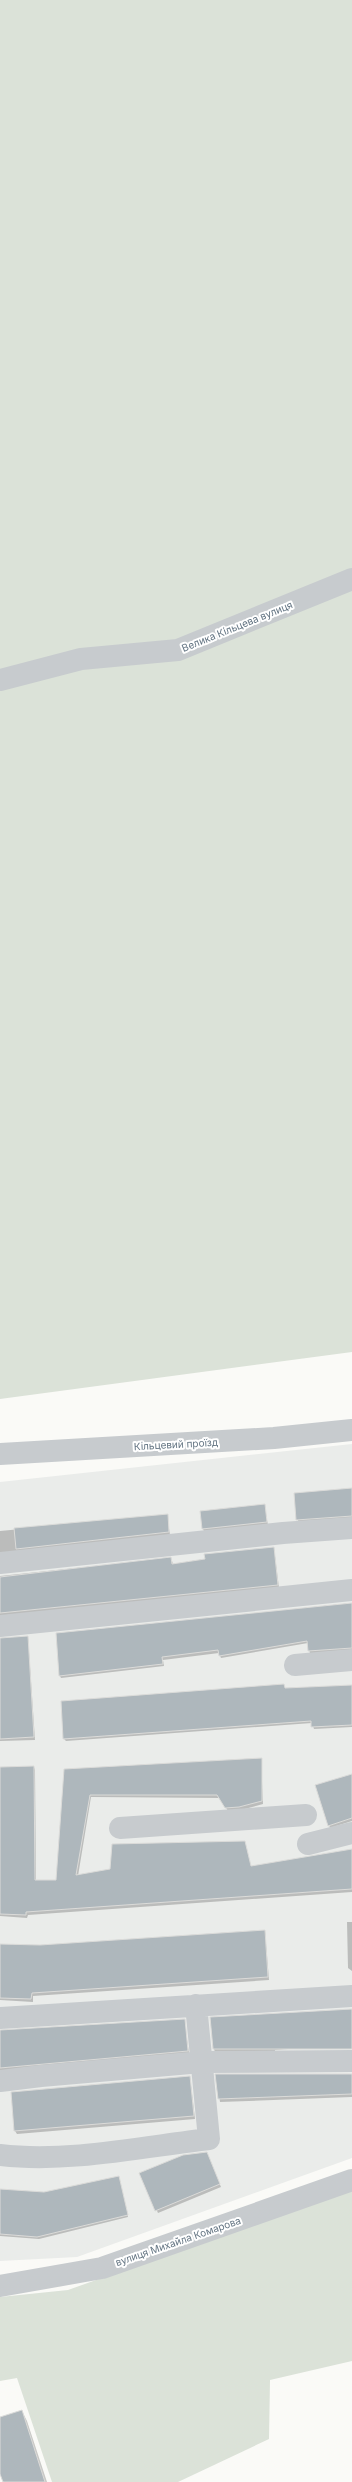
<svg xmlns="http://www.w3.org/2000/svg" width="352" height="2482" font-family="Inter,sans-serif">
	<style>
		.built { fill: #eaecea }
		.green { fill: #dbe2d8 }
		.shadow { fill: #0003 }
		.building { fill: #aeb7bc; stroke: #dbdbd9 }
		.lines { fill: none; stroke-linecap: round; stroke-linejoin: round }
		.minor { stroke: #c7cbce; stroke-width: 22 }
		.labels { text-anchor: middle; stroke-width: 4; stroke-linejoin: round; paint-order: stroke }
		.street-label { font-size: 10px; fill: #647583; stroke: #fff }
	</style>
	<rect width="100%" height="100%" fill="#fafaf7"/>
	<!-- built -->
	<path class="built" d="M 352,1444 L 352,2158 L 77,2257 L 0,2261 L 0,1482 Z"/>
	<!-- green -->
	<path class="green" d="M 0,0 L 352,0 L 352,1352 L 0,1399 Z
		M 352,2189 L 352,2361 L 270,2380 L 269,2439 L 178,2482 L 52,2482 L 17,2378 L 0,2381 L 0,2297 L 68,2290 Z"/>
	<!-- shadow -->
	<path class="shadow" d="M 352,1489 L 352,1518 L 299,1522 L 297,1519 Z
		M 264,1505 L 268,1525 L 204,1531 L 203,1529 Z
		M 167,1515 L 170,1535 L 0,1553 L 0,1531 Z
		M 274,1548 L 279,1588 L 0,1616 L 0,1576 L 171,1558 L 173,1564 Z
		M 352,1603 L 352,1650 L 310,1654 L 308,1643 L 221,1658 L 219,1653 L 163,1660 L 164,1666 L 61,1678 L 60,1676 L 57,1634 Z
		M 28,1637 L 35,1740 L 0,1741 L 0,1638 Z
		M 284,1685 L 285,1688 L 352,1686 L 352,1727 L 314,1729 L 312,1723 L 66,1741 L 64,1739 Z
		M 261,1759 L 263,1804 L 241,1810 L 228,1811 L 220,1798 L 91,1797 L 78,1876 L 251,1867 L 352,1850 L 352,1892 L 28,1915 L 27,1918 L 0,1916 L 0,1768 L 34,1767 L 35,1770 L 36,1881 L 57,1882 L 65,1770 Z
		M 352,1775 L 352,1821 L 330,1828 L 329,1825 Z
		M 347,1922 L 352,1922 L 352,1971 L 348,1968 Z
		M 265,1931 L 269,1980 L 33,1996 L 33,2002 L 0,2000 L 0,1945 L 40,1946 Z
		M 352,2010 L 352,2044 L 275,2050 L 275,2052 L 215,2052 L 214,2049 L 211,2018 Z
		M 184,2020 L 189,2053 L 0,2071 L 0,2032 Z
		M 216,2075 L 352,2075 L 352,2097 L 220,2102 Z
		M 190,2077 L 195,2119 L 17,2134 L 15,2131 L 12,2093 Z
		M 208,2156 L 221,2187 L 158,2213 L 141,2174 Z
		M 119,2177 L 128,2217 L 39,2239 L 0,2236 L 0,2190 L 44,2193 Z
		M 22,2411 L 27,2421 L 47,2482 L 4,2482 L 0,2470 L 0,2418 Z"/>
	<!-- building -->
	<path class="building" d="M 352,1488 L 352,1516 L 296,1520 L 294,1493 Z
		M 265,1504 L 267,1522 L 202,1529 L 200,1511 Z
		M 168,1514 L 169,1532 L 16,1549 L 14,1528 Z
		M 274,1547 L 278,1585 L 0,1613 L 0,1577 L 171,1557 L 172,1564 L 205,1559 L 204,1554 Z
		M 352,1603 L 352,1648 L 308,1651 L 307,1641 L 219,1656 L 218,1650 L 162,1657 L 163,1664 L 59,1676 L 56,1633 Z
		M 28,1636 L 34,1737 L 0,1739 L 0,1638 Z
		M 284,1684 L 285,1688 L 352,1685 L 352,1725 L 311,1727 L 311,1721 L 63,1739 L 61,1701 Z
		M 262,1758 L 262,1801 L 239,1807 L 225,1808 L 217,1795 L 90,1795 L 76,1875 L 110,1869 L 112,1844 L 245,1841 L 251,1866 L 352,1849 L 352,1889 L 26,1912 L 26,1915 L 0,1914 L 0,1767 L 34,1766 L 35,1880 L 56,1880 L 64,1769 Z
		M 352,1774 L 352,1818 L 328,1826 L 315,1785 Z
		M 265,1930 L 268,1977 L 32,1993 L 31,1999 L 0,1998 L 0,1944 L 40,1945 Z
		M 352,2009 L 352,2049 L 213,2049 L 210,2017 Z
		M 185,2019 L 188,2051 L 0,2068 L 0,2030 Z
		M 215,2074 L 352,2074 L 352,2094 L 218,2099 Z
		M 190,2076 L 194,2116 L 14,2131 L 11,2092 Z
		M 207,2152 L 220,2184 L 155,2211 L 139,2173 L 183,2155 Z
		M 119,2176 L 128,2215 L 37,2237 L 0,2234 L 0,2189 L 44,2192 Z
		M 22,2410 L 45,2482 L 3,2482 L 0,2474 L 0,2417 Z"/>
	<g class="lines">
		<!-- minor -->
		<path class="minor" d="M 0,680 L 81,659 L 178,650 L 352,579
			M 0,1454 L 274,1438 L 352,1430
			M 0,1563 L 283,1533 L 352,1528
			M 0,1626 L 352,1590
			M 295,1665 L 352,1660
			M 120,1828 L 306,1815
			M 308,1844 L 352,1833
			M 0,2018 L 352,1996
			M 0,2081 L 41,2076 L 202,2062 L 352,2061
			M 0,2155 C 67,2163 142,2147 209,2139 L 196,2005
			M 0,2286 L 102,2268 L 352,2180"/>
	</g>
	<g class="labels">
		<!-- street labels -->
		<g class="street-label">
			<text transform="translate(237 626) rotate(-22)" y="4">Велика Кільцева вулиця</text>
			<text transform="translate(176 1444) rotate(-3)" y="4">Кільцевий проїзд</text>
			<text transform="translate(178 2241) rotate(-19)" y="4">вулиця Михайла Комарова</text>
		</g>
	</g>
</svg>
